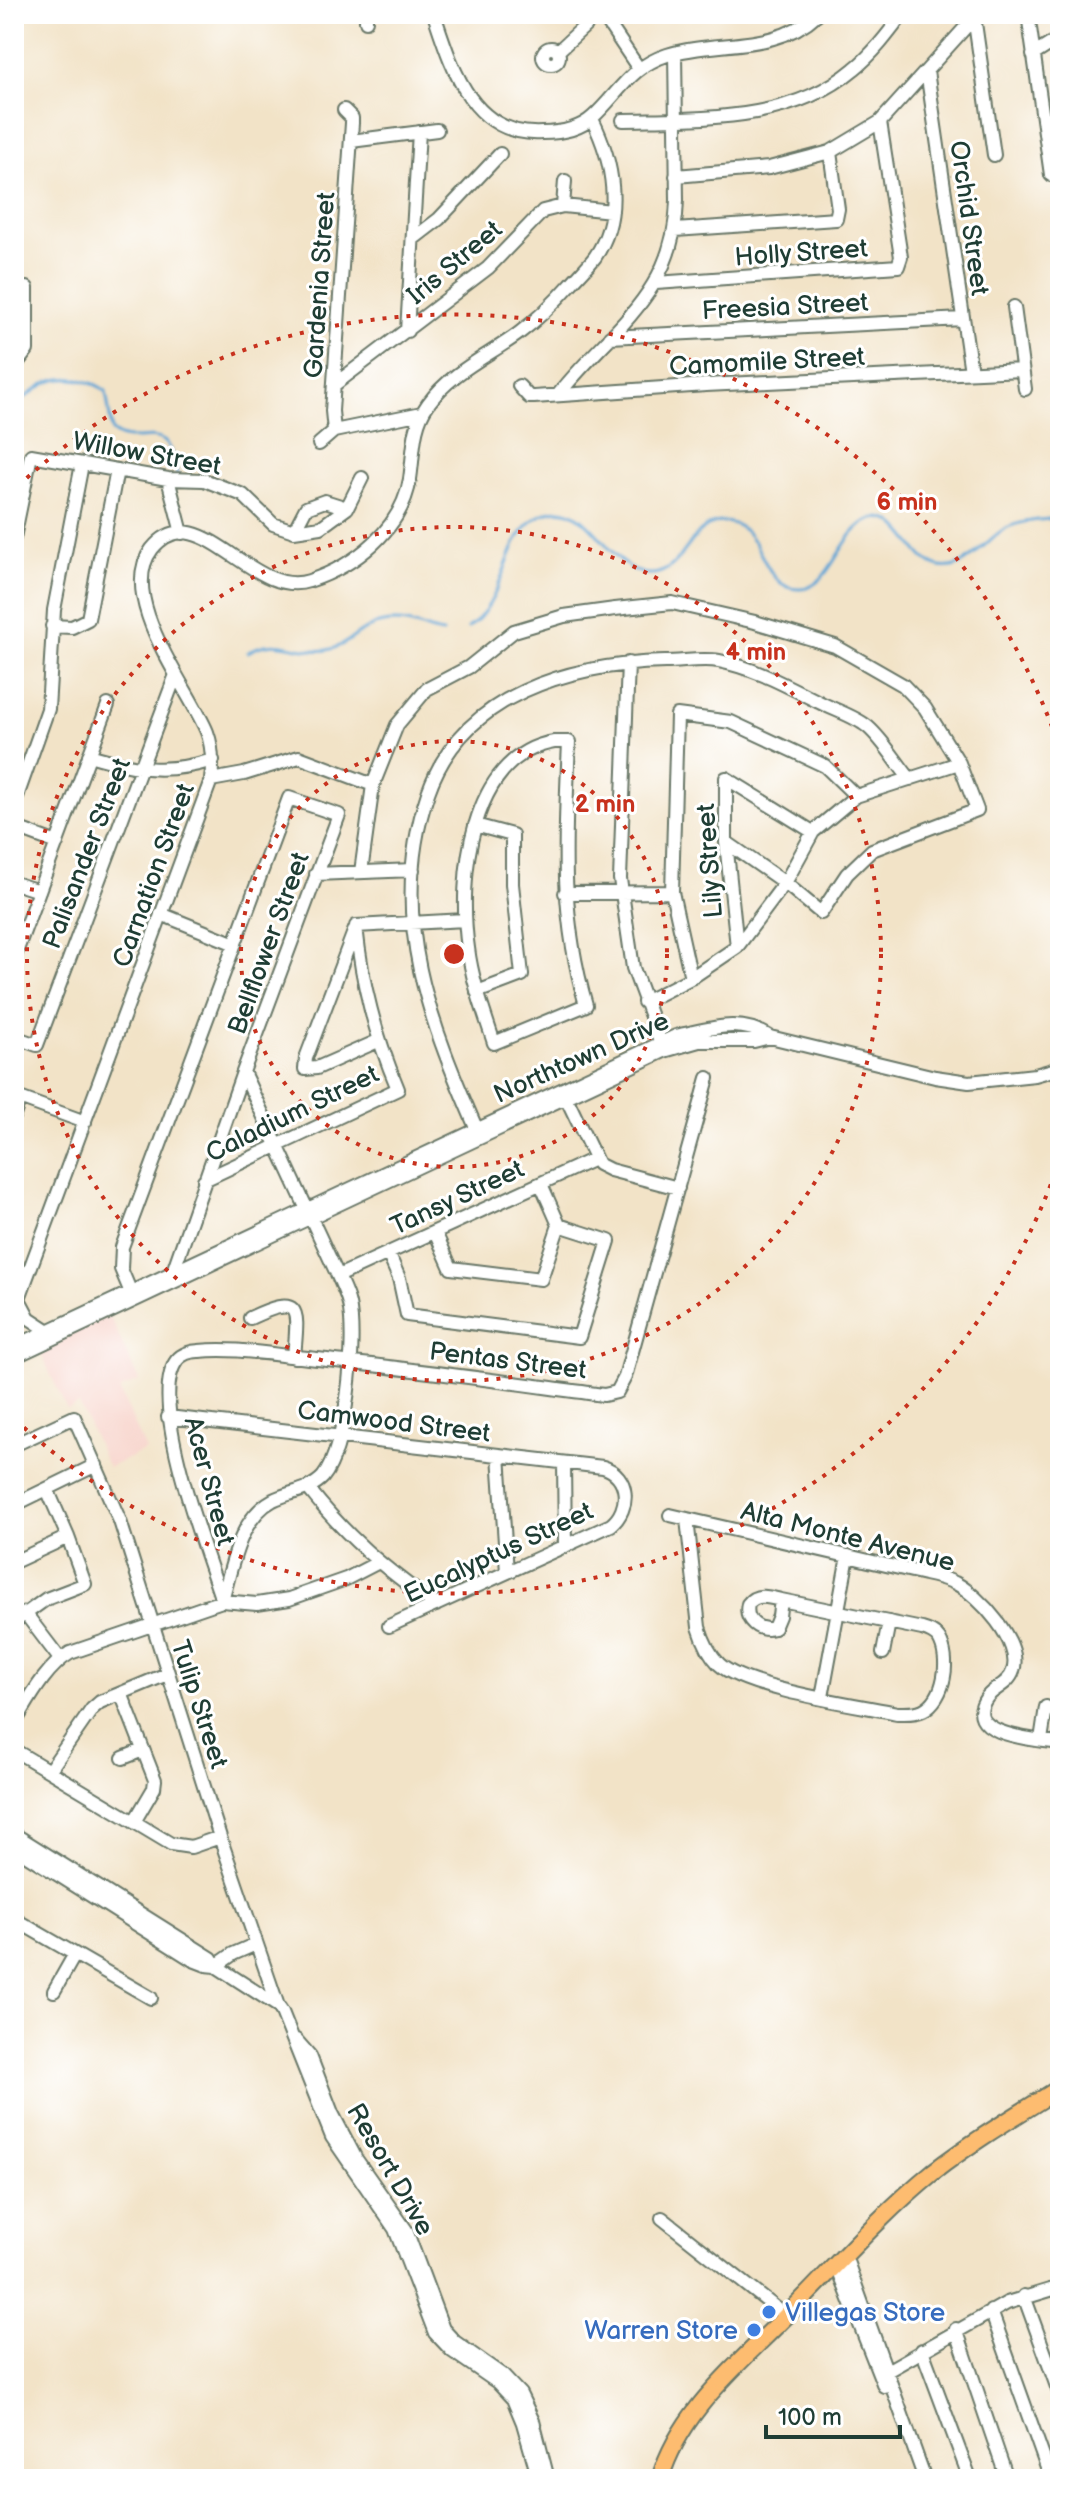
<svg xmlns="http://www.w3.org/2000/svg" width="1074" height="2493" font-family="'Balsamiq Sans',sans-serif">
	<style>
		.built { fill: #f7d1c8 }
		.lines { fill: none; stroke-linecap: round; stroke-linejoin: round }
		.stream { stroke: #5fa5d5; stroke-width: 3 }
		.minor-casing { stroke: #697767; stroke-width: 16 }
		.major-casing { stroke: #697767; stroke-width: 20 }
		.minor { stroke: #fff; stroke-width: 12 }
		.major { stroke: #fdbc6f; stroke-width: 16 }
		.ring { fill: none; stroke: #c8321e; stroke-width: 4; stroke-dasharray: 4 8 }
		.shop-dot { fill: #3f7fe0; stroke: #fff; stroke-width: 3 }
		.labels { text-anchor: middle; stroke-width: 6; stroke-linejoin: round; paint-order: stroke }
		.street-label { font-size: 26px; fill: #1f3d34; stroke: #fff }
		.shop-label { font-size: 26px; fill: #366cbe; stroke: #fff; text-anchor: start }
		.centre { fill: #c8321e; stroke: #fff; stroke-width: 4 }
		.ring-label { font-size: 24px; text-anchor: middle; font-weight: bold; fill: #c8321e; stroke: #fff; stroke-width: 6; stroke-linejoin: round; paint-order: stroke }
	</style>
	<rect width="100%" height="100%" fill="#fff"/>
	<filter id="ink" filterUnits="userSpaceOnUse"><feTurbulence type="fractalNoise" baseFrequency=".0125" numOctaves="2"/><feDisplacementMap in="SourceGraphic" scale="16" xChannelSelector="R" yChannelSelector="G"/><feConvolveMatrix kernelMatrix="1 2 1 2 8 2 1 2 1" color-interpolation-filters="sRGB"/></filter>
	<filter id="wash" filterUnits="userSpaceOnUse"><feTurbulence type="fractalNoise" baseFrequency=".006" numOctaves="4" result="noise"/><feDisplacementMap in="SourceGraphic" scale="32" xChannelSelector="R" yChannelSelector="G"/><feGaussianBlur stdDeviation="1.8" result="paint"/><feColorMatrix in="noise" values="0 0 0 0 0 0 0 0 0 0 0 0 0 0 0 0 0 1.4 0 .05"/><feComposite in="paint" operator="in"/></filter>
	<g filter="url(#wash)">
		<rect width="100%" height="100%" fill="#f2e3c7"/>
		<!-- built -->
		<path class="built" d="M 109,1315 L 139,1381 L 119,1390 L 146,1450 L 108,1468 L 79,1404 L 67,1410 L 39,1349 Z"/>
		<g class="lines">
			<!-- stream -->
			<path class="stream" d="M 14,401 C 31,398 34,388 49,382 C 67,375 92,380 106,391 L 112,431 C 137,453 170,411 177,475
				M 468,628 C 510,599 501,528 548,512 C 592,497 609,575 651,574 C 684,573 689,524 721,522 C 765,520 758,589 799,589 C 831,590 840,531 870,520 C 903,508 911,561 940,567 C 968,572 985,539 1006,528 C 1023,520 1042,520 1060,518
				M 248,652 C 274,634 299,654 327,650 C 354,645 359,622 395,622 C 418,622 425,631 443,633"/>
		</g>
	</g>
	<g filter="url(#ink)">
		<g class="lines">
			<defs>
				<path id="minor" d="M 434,14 C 452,68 472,137 542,133 C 560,133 580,129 593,117 C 619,93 630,67 667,55 C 716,39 775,54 817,14
					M 602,14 L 639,69
					M 1028,14 L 1051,175
					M 974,16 L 994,155
					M 366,21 L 366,14
					M543 56a8 8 0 1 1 16 0a8 8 0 1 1-16 0Z
					M 558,51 L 598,14
					M 1033,55 L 1060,38
					M 927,71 L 971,372
					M 623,120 C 702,118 790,123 854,69 C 873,54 888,34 903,14
					M 351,141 L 437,130
					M 676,176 L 769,168 L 830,152 L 880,122 L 974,18
					M 563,206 L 565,181
					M 675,230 L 836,219 L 838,209 L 830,152
					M 413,239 L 439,219 L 500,154
					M 656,283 L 898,266 L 901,257 L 880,122
					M 1014,307 L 1025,389
					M 407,331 L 419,132
					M 610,337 L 963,319
					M 14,363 L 17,363 L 27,350 L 27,288
					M 334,385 L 488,268 L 543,211 L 563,206 L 612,211
					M 519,386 L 529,397 L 534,397 L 706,385 L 1022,370
					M 558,395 C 611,328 675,295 677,200 L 675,53
					M 334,431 L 332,411 L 352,123 L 352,118 L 344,110
					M 319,444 L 334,431 L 422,413
					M 168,479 L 182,533
					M 294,531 L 306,508 L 325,501 L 347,508
					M 14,538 L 31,455 L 168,479 L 204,480 L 243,495 L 273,524 L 294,531 L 321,527 L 347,508 L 362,478
					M 52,626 L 72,627 L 88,619 L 117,470
					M 628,663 L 620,879 L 633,968 L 663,1049
					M 554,742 L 569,742 C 565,837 559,912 586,1005 L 494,1043 C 484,1012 472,981 468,948 C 458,880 469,756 554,742 Z
					M 89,755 C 137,769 164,775 213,760
					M 726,778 L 726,842 L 737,947
					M 726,778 L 813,832
					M 211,780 L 244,774 L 299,757 L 373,785
					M 14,805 L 48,709 L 54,610 L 82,464
					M 475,825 L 512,835 L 512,884 L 522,975 L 477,992
					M 14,827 L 57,843
					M 361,872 L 373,785 L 397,725 L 427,689 L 469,667 L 514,631 L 564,616 L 615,609 L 672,603 L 755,622 L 835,646 L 903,685 L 925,708 L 959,763 L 977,810 L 872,850 L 847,874 L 821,913 L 785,883 L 726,842
					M 316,874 L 413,870
					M 14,883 L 39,891
					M 565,893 L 672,892
					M 161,914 L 235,944
					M 356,926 L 465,920
					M 355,929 L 306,1058 L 305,1069 L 317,1068 L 378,1041
					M 14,958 L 108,705
					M 691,978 L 672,892 L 677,715 L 731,722 L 825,766 L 856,796
					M 644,1002 L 691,978 L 737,947 L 785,883 L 813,832 L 856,796 L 959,763
					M 14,1037 L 37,1045 L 175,677
					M 563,1091 L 598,1164 L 610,1170 L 678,1188
					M 14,1096 L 85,1122
					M 14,1115 L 20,1098
					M 480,1137 C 431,1025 386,917 428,793 C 462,694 570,664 665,662 C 682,662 702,658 719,661 C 755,668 787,686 819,702 C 834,710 855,716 868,727 C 884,741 896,762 910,779
					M 204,1180 L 398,1089 C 375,1034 362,985 356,926
					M 435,1232 L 451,1268 L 541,1279 L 559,1225 L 541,1184
					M 388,1253 L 399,1278 L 407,1315 L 579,1337 L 609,1241 L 559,1225
					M 338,1276 L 594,1159
					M 19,1299 L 29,1318 L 52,1333
					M 134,1300 L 121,1269 L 122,1247 L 289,798 L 339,815 L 243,1072 L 169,1283
					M 14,1312 L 211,780 C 213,763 213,748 207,732 C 189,688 115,597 152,549 C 198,492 251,600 309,581 C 355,566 402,529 410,479 C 414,453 412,426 428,404 C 451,372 488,356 518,334 C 538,319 555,302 571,284 C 579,275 588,266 595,257 C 624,215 613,161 592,119
					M 250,1318 C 303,1293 298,1310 294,1357
					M 14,1347 L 676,1036 C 710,1029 739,1017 770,1037 L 935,1077 L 969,1082 L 1035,1075 L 1060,1068
					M 14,1357 L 664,1051 L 699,1041 L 754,1041 L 770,1037
					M 168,1417 L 603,1467 C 630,1475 631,1509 611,1525 L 389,1626
					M 14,1445 L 74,1417 L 120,1521 L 220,1837 L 278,2006
					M 499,1455 L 507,1572
					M 564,1463 L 565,1546
					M 308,1488 C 347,1538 384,1568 436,1605
					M 14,1505 L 96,1465
					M 670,1515 L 925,1574 C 935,1576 946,1579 955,1583 C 979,1595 1023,1643 1013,1671 C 1009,1684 995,1687 987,1697 C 959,1736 1040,1740 1060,1743
					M 687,1519 L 699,1627 C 703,1640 709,1654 719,1664 C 745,1689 858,1705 897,1713 C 906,1713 915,1714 923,1710 C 945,1699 951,1659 939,1639 C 935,1633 929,1631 922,1629 L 781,1600 C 769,1597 756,1593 748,1604 C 744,1621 759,1632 774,1628 L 779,1616 L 781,1600
					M 14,1562 L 68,1537
					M 222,1601 C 207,1553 146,1400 177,1360 C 182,1354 191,1351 199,1351 C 234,1347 273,1355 308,1358 C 407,1368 506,1382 604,1395 L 617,1392 L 625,1377 L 708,1078
					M 222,1601 C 232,1567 239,1518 273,1500 C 289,1492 310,1491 323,1477 C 346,1449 357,1340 349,1304 C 347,1295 342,1285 338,1276 L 243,1072
					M 25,1613 L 60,1659
					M 14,1622 L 46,1599 L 85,1584 L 68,1537 L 47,1489
					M 883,1653 L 889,1622
					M 121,1693 L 155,1780 L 154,1788 L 134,1822
					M 822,1697 L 848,1556
					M 14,1724 C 29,1700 45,1668 70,1653 L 222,1601 L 257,1604 L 289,1599 L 346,1579 L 377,1563
					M 1041,1740 L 1046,1707
					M 14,1750 L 171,1844 L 191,1847 L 220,1837
					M 123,1758 L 143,1750
					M 49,1771 L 92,1709 L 100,1702 L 167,1674
					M 14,1834 L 211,1958 L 216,1966 L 278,2006 L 282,2012 L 332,2137 L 395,2229 L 435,2333 L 452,2351 L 497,2382 L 513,2399 L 523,2423 L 539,2479
					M 14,1847 L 193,1960 L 206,1965 L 216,1966
					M 14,1919 L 151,1998
					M 216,1966 L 233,1954 L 256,1944
					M 54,1991 L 75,1954
					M 296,2040 L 310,2056 L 332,2113 L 356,2159 L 406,2230 L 443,2329 L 455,2342 L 502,2375 L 520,2394 L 533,2421 L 548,2479
					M 662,2218 L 786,2316
					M 845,2256 L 925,2479
					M 836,2264 L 884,2386
					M 1024,2296 L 1060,2395
					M 991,2311 L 1051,2479
					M 956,2329 L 1007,2479
					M 922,2350 L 970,2479
					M 887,2371 L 1007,2303 L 1060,2287"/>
				<path id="major" d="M 660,2479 C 680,2411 737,2366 785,2317 C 834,2268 879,2216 933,2172 C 973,2141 1017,2115 1060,2088"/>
			</defs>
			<!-- minor casing -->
			<use href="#minor" class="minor-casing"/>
			<!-- major casing -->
			<use href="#major" class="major-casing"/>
			<!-- minor -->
			<use href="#minor" class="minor"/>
			<!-- major -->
			<use href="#major" class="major"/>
		</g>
	</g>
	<!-- distance rings -->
	<g class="ring">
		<circle cx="454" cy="954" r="213"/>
		<circle cx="454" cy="954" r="427"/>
		<path d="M1059 1162A640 640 0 0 1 18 1422M18 486A640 640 0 0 1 1059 746"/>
	</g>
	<!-- markers -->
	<g class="shop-dot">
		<circle cx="769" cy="2312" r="8"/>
		<circle cx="754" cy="2330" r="8"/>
	</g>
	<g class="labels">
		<!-- street labels -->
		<g class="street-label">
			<text transform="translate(970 218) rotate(82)" y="9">Orchid Street</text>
			<text transform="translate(801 252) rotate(-4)" y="9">Holly Street</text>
			<text transform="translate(454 262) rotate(-40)" y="9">Iris Street</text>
			<text transform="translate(319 285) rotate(-86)" y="9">Gardenia Street</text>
			<text transform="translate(785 306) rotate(-3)" y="9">Freesia Street</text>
			<text transform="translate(767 361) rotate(-3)" y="9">Camomile Street</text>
			<text transform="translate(147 453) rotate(10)" y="9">Willow Street</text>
			<text transform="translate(86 853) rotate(-69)" y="9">Palisander Street</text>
			<text transform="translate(709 861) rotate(-94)" y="9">Lily Street</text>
			<text transform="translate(153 875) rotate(-70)" y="9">Carnation Street</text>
			<text transform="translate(268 943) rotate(-70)" y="9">Bellflower Street</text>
			<text transform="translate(581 1057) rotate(-24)" y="9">Northtown Drive</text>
			<text transform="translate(292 1113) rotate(-26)" y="9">Caladium Street</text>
			<text transform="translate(457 1197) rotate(-25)" y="9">Tansy Street</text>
			<text transform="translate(508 1360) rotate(7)" y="9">Pentas Street</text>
			<text transform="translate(394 1421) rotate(7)" y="9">Camwood Street</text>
			<text transform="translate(210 1481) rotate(75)" y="9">Acer Street</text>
			<text transform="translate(848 1536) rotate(14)" y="9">Alta Monte Avenue</text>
			<text transform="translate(498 1552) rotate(-25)" y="9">Eucalyptus Street</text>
			<text transform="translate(200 1704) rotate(72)" y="9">Tulip Street</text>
			<text transform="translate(391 2169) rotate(60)" y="9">Resort Drive</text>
		</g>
		<!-- shop labels -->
		<g class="shop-label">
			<text x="785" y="2321">Villegas Store</text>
			<text x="738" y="2339" text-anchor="end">Warren Store</text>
		</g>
	</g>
	<circle cx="454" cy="954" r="12" class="centre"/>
	<g class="ring-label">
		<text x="907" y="510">6 min</text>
		<text x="756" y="660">4 min</text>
		<text x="605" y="812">2 min</text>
	</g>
	<!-- margin -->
	<rect width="1074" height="2493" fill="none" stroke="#fff" stroke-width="48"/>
	<!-- scale -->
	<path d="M766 2425v12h134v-12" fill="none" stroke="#1f3d34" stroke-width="4"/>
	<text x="778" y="2425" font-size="24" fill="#1f3d34" stroke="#ffffff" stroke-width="6" paint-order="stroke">100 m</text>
</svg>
